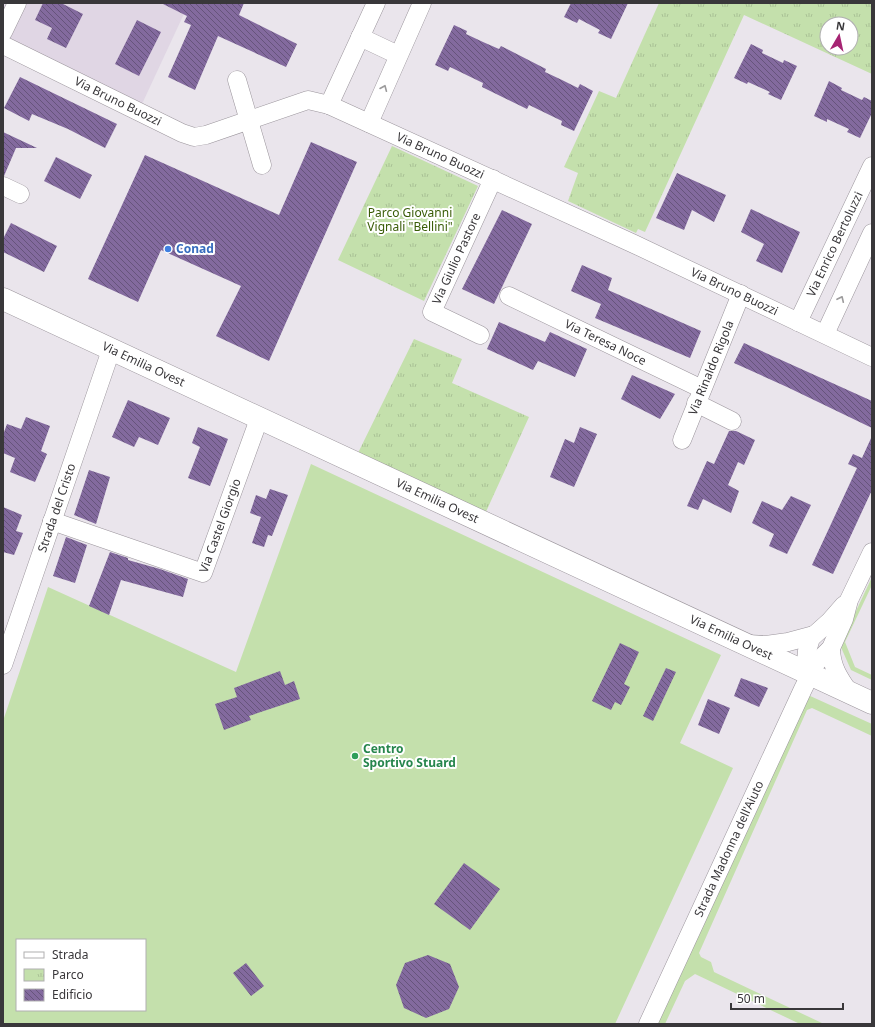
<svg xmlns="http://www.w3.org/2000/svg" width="875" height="1027" font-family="'Noto Sans',sans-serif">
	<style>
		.built { fill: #e0d6e4 }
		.grass { fill: #c4e0ac; fill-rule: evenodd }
		.park { fill: url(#park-tufts); fill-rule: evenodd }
		.building { fill: url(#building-back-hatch) }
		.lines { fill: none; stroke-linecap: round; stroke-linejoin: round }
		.minor-casing { stroke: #9b959c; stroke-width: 19 }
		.tertiary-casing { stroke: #9b959c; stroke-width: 23 }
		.minor { stroke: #fff; stroke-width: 18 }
		.tertiary { stroke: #fff; stroke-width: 22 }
		.oneway { stroke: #9c9b9c }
		.shop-dot { fill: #3f7fe0; stroke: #fff; stroke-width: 1.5 }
		.leisure-dot { fill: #2e9e5b; stroke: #fff; stroke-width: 1.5 }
		.labels { text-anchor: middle; stroke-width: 4; stroke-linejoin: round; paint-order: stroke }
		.street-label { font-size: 12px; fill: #39373a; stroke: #fff }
		.park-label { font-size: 12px; fill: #395c07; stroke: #fff }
		.shop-label { font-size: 12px; font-weight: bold; fill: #366cbe; stroke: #fff; text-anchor: start }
		.leisure-label { font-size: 12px; font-weight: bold; fill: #27864d; stroke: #fff; text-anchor: start }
	</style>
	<defs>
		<pattern id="park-tufts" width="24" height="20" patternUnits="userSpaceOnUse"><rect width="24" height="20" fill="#c4e0ac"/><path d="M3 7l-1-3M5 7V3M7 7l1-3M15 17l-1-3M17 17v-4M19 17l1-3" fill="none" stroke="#a9c195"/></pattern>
		<pattern id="building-back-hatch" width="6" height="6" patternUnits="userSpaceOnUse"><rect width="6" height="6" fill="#836a9e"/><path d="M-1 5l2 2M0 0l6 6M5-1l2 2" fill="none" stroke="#66547b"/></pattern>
	</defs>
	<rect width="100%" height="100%" fill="#eae5ec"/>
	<!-- built -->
	<path class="built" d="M 3,3 L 189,3 L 142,104 L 3,36 Z"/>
	<!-- grass -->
	<path class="grass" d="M 311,464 L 721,655 L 680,743 L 733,768 L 615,1024 L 3,1024 L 3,721 L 48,587 L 236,672 ZM 17,940 L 145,940 L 145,1010 L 17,1010 Z
		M 872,577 L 872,585 L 845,642 L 855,667 L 872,675 L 872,680 L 851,670 L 840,645 Z
		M 808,695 L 872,724 L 872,736 L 812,708 L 807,710 L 699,953 L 701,957 L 711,962 L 714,972 L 824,1024 L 800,1024 L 695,974 L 685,981 L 665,1024 L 654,1024 Z"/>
	<!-- park -->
	<path class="park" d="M 659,3 L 872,3 L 872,74 L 744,15 L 645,232 L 638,229 L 636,233 L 568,201 L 578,173 L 564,167 L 599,91 L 616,98 ZM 827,24 L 851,24 L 851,48 L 827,48 Z
		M 392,146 L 478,186 L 424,301 L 338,260 Z
		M 414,339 L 462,359 L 452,383 L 529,417 L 485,514 L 357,455 Z"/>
	<!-- building -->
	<path class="building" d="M 43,3 L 61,3 L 83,14 L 66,48 L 47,39 L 52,28 L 35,20 Z
		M 161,3 L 244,3 L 239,15 L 297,44 L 286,67 L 218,36 L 195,90 L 168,77 L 191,25 L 184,22 L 187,16 Z
		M 571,3 L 628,3 L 611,39 L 598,33 L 600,30 L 579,19 L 577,23 L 564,17 Z
		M 137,20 L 161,32 L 139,76 L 115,64 Z
		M 454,25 L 467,31 L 466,34 L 483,42 L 499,49 L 501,46 L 546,69 L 545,72 L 562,80 L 578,88 L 580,84 L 593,91 L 574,131 L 561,125 L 562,121 L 529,105 L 527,109 L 482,87 L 483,83 L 450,67 L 448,71 L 435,65 Z
		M 751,44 L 763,50 L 762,53 L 783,63 L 784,60 L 797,66 L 781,100 L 768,94 L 770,92 L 748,82 L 747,84 L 734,78 Z
		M 20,77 L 117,124 L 105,148 L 68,129 L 32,114 L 29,121 L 4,108 Z
		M 829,81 L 842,88 L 841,90 L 862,100 L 864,97 L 872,101 L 872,113 L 860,138 L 847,132 L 849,129 L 827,119 L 827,122 L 814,116 Z
		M 3,132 L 37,148 L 16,148 L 4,176 Z
		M 311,142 L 357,162 L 269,361 L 216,336 L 241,286 L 161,250 L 138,302 L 88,279 L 145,155 L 279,215 Z
		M 56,157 L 92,175 L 80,199 L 44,181 Z
		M 677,173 L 726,195 L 714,222 L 692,210 L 684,230 L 656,218 Z
		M 751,209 L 800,232 L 782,273 L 756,261 L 764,244 L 741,232 Z
		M 502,210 L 532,224 L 494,304 L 462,289 Z
		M 11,223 L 57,246 L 44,272 L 3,252 L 3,239 Z
		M 582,265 L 612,278 L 608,290 L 701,331 L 690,358 L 595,318 L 601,304 L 571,291 Z
		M 499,322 L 545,342 L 550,332 L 587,349 L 575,377 L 538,361 L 533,370 L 487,349 Z
		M 744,343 L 872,401 L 872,428 L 787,387 L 734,363 Z
		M 632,375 L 675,394 L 660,419 L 621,399 Z
		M 128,400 L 170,418 L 158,445 L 139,437 L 134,447 L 112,437 Z
		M 26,417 L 50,426 L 41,451 L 47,454 L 35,482 L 10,472 L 15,458 L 3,453 L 3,435 L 7,424 L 21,429 Z
		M 198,427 L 228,439 L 210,486 L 188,478 L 200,447 L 192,443 Z
		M 580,427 L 597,434 L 574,487 L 550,477 L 565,439 L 574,443 Z
		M 729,431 L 736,431 L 755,440 L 744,465 L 738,462 L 728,485 L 739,491 L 731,513 L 703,499 L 698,510 L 687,506 L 707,461 L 714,464 Z
		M 872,436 L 872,490 L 833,574 L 812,565 L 857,468 L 848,464 L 853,454 L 862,458 Z
		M 89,470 L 110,477 L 96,524 L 74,515 Z
		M 270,489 L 288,495 L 272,536 L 268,535 L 264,547 L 252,543 L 261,517 L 250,513 L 256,495 L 266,499 Z
		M 791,496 L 811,505 L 787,554 L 769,546 L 774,534 L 752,523 L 762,501 L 782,510 Z
		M 3,507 L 22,515 L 16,531 L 23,533 L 14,555 L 3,552 Z
		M 66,537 L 87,545 L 75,583 L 53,576 Z
		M 110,552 L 128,558 L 128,560 L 160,569 L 188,579 L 183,597 L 121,580 L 109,615 L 89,606 Z
		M 620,643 L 639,652 L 624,684 L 630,687 L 621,705 L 615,702 L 611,710 L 592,701 Z
		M 666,668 L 676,672 L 653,721 L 643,716 Z
		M 280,671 L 285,685 L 294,681 L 300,699 L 249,716 L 251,720 L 224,730 L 215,704 L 237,697 L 234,688 Z
		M 741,678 L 768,688 L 759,707 L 734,696 Z
		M 708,699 L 730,708 L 719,734 L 698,725 Z
		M 464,863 L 500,889 L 470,930 L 434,904 Z
		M 428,955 L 450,964 L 459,987 L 449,1009 L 426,1018 L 404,1008 L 396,985 L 405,963 Z
		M 246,963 L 264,986 L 251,996 L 233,973 Z"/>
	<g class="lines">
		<defs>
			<g id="minor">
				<path d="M 3,32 L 17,3"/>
				<path d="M 360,37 L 398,55"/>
				<path id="s1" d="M 3,45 L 182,133 L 194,137 L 206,135 L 308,100 L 329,105 L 634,244 L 872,357"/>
				<path d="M 237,80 L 262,165"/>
				<path d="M 329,105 L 376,3"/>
				<path d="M 369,123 L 422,3"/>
				<path d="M 3,186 L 20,194"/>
				<path id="s2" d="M 509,296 L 702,389"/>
				<path id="s3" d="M 798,322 L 872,166"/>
				<path d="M 825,334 L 872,233"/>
				<path id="s4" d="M 480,335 L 432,312 L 493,179"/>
				<path d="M 696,403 L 732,421"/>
				<path id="s5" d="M 682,440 L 741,294"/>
				<path id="s6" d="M 52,521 L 203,573 L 259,419"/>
				<path d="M 748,644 L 766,645 L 788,642 L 814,635"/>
				<path d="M 831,648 C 831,666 839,678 849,692"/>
				<path id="s7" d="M 3,665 L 111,350"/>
				<path d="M 805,672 L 807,651 L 811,638 L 830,621 L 844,605"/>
				<path id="s8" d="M 648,1024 L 803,689 L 816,663 L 831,648 L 844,619 L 849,600 L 872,552"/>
			</g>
			<g id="tertiary">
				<path id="s9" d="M 3,299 L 872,703"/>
			</g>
		</defs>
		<!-- minor casing -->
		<use href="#minor" class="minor-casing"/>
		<!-- tertiary casing -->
		<use href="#tertiary" class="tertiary-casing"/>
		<!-- minor -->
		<use href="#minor" class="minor"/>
		<!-- tertiary -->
		<use href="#tertiary" class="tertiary"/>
	</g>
	<!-- one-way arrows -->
	<defs><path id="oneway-chevron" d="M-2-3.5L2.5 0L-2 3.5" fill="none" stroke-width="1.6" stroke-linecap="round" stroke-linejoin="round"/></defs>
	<g class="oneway">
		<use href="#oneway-chevron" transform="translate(384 88) rotate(-67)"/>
		<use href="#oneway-chevron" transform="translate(841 299) rotate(-65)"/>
	</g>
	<!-- markers -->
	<circle class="shop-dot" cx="168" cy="249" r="4"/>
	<circle class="leisure-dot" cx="355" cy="756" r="4"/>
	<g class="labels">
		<!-- street labels -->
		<g class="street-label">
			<text dy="4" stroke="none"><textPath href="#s1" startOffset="128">Via Bruno Buozzi</textPath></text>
			<text dy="4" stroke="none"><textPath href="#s1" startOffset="476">Via Bruno Buozzi</textPath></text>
			<text dy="4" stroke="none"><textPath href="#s3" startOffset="86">Via Enrico Bertoluzzi</textPath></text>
			<text dy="4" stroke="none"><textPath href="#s4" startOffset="112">Via Giulio Pastore</textPath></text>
			<text dy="4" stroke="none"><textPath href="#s1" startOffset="800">Via Bruno Buozzi</textPath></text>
			<text dy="4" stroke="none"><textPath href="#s2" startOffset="107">Via Teresa Noce</textPath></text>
			<text dy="4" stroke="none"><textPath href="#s9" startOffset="155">Via Emilia Ovest</textPath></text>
			<text dy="4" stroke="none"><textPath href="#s5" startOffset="78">Via Rinaldo Rigola</textPath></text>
			<text dy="4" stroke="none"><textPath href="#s9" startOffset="479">Via Emilia Ovest</textPath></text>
			<text dy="4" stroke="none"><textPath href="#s7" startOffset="166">Strada del Cristo</textPath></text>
			<text dy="4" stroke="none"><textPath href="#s6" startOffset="210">Via Castel Giorgio</textPath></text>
			<text dy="4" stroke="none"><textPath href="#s9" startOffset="803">Via Emilia Ovest</textPath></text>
			<text dy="4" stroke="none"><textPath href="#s8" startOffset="193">Strada Madonna dell'Aiuto</textPath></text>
		</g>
		<!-- park labels -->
		<g class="park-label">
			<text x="410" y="217">Parco Giovanni<tspan x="410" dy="14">Vignali "Bellini"</tspan></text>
		</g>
		<!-- shop labels -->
		<g class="shop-label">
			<text x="176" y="253">Conad</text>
		</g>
		<!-- leisure labels -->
		<g class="leisure-label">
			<text x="363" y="753">Centro<tspan x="363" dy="14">Sportivo Stuard</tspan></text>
		</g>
	</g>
	<!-- border -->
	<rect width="875" height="1027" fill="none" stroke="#39373a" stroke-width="8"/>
	<!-- legend -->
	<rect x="16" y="939" width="130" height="72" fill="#ffffff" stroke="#b0afb0"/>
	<rect x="24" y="952" width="20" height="6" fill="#ffffff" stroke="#b0afb0"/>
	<text x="52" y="959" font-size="12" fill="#39373a">Strada</text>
	<rect x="24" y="969" width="20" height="12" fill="url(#park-tufts)" stroke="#b0afb0"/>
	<text x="52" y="979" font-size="12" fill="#39373a">Parco</text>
	<rect x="24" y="989" width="20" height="12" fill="url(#building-back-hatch)" stroke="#b0afb0"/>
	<text x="52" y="999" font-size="12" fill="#39373a">Edificio</text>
	<!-- north arrow -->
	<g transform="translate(839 36) rotate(9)"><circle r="19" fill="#ffffff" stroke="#b0afb0"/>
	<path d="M0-3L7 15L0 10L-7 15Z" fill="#a62473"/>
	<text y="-6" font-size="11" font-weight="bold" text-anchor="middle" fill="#39373a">N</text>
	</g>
	<!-- scale -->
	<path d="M731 1003v6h112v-6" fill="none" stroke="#39373a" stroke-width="2"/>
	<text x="737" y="1003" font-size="12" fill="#39373a" stroke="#ffffff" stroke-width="3" paint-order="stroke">50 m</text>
</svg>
